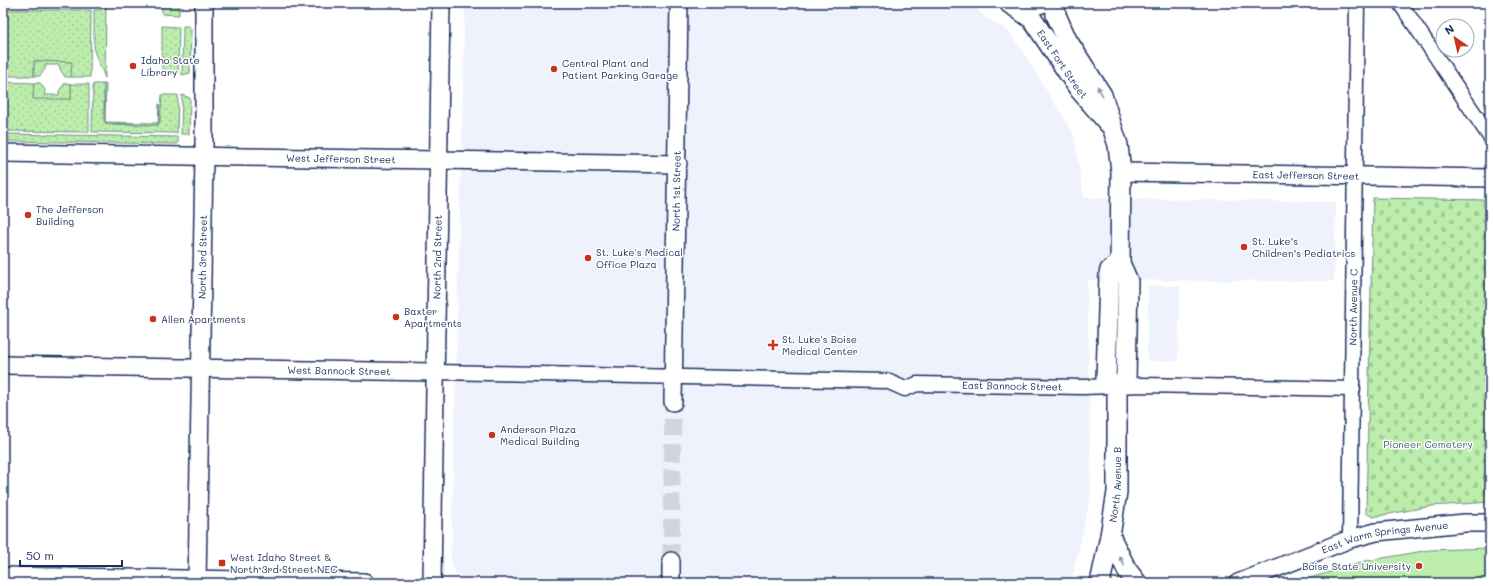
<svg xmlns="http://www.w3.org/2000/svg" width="1493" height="586" font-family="Mali,sans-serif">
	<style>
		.built { fill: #eff1fd }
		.grass { fill: url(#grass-dots); stroke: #6c8e85 }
		.cemetery { fill: url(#cemetery-stones); stroke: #6c8e85 }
		.garden { fill: url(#garden-furrows); stroke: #6c8e85 }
		.pitch { fill: #bcedac; stroke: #6c8e85 }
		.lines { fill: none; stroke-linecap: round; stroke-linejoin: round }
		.tertiary-tunnel { stroke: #d1d5df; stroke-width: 17; stroke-dasharray: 17 8; stroke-linecap: butt }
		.minor-casing { stroke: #1b2f5e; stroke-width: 17 }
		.tertiary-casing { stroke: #1b2f5e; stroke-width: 20 }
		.secondary-casing { stroke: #1b2f5e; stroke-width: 22 }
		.minor { stroke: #fff; stroke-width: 14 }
		.tertiary { stroke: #fff; stroke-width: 17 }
		.secondary { stroke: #fff; stroke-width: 19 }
		.oneway { fill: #8d97ae }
		.poi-dot { fill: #c8321e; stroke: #fff; stroke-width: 1.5 }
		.labels { text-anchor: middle; stroke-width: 3; stroke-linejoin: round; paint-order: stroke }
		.poi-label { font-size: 10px; fill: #1b2f5e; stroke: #fff; text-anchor: start }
		.street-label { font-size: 10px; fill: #1b2f5e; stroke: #fff }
		.park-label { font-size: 10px; fill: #435e72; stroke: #fff }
	</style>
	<defs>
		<pattern id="grass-dots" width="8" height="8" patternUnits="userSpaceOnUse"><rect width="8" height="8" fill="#bcedac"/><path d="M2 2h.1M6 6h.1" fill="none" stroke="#a1cc96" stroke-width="1.8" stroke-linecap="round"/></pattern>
		<pattern id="cemetery-stones" width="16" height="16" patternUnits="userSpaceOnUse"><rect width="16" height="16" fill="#bcedac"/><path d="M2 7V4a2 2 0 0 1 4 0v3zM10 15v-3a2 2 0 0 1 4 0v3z" fill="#a1cc96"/></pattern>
		<pattern id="garden-furrows" width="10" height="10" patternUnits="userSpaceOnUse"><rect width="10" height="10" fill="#bcedac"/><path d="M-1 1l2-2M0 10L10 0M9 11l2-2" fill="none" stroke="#a1cc96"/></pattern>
	</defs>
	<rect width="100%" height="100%" fill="#fff"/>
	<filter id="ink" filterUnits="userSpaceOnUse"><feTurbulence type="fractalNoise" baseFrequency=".025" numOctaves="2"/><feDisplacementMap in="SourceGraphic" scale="8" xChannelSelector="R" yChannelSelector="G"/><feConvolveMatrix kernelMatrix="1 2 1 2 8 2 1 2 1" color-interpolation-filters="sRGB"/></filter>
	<g filter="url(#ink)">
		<!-- built -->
		<path class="built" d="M 465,3 L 971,3 L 985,17 L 1008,31 L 1021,49 L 1074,135 L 1084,198 L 1336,202 L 1334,281 L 1087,280 L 1091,495 L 1071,583 L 901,583 L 886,579 L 462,578 L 456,573 L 451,564 Z
			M 1148,286 L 1180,286 L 1178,361 L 1147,361 Z"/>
		<!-- grass -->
		<path class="grass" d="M 162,3 L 179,3 L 179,15 L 162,14 Z
			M 101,5 L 106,5 L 105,78 L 94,51 L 94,10 L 101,10 Z
			M 3,10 L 91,10 L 90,77 L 71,77 L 71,62 L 34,61 L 34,76 L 3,76 Z
			M 162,26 L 179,27 L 178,74 L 162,74 Z
			M 183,26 L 188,26 L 191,29 L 190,73 L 182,75 Z
			M 3,82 L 34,83 L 33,98 L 71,99 L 71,84 L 89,84 L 89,132 L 3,131 Z
			M 93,84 L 104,84 L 104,121 L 107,124 L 158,125 L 160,122 L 162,95 L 178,95 L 177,133 L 92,132 Z
			M 182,95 L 190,98 L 189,134 L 181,134 Z
			M 3,134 L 178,137 L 178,144 L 3,141 Z"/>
		<!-- cemetery -->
		<path class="cemetery" d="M 1373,198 L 1490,200 L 1490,502 L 1432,506 L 1373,517 L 1366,513 Z"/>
		<!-- garden -->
		<path class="garden" d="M 34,61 L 72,62 L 71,77 L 65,77 L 60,69 L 59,65 L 46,65 L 45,69 L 40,76 L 34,76 Z
			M 34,83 L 40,83 L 45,90 L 44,95 L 59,95 L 59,91 L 65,83 L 71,84 L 71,99 L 33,99 Z
			M 104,84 L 106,84 L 105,122 L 158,123 L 159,104 L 160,104 L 159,123 L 156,125 L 105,123 Z"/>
		<!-- pitch -->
		<path class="pitch" d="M 1490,548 L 1490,583 L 1294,583 L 1366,561 L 1429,550 Z"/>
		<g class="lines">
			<!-- tertiary-tunnel -->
			<path class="tertiary-tunnel" d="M 671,561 L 673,402"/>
			<defs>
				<g id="minor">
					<path d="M 1400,3 L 1490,137"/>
					<path id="s1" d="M 435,372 L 887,381 L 905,389 L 917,384 L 1083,387 L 1141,385 L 1353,389"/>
					<path id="s2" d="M 1350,539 L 1357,3"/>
				</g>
				<g id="tertiary">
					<path id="s3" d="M 3,153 L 678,164"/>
					<path id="s4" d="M 1121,172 L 1490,178"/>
					<path id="s5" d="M 3,365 L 435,372"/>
					<path id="s6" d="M 673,402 L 679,3"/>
					<path id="s7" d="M 197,583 L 204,156 L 204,3"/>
					<path id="s8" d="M 432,583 L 441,3"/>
					<path d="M 671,583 L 671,561"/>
					<path id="s9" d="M 1238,583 L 1350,539 L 1376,532 L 1464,523 L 1490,523"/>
				</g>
				<g id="secondary">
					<path d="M 1055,3 L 1056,15 L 1067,40 L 1102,95 L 1118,145 L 1121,172 L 1120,263"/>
					<path d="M 1010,4 C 1021,8 1030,7 1042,3"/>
					<path id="s10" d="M 1011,4 L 1032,19 L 1079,89 L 1109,124"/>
					<path d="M 1120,263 L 1128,281 L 1126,380 L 1117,386 L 1109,382 L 1106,379 L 1109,274 L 1110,270 Z"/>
					<path d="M 1110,536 L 1127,570 L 1137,583"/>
					<path d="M 3,577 L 364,583"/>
					<path id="s11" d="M 1100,583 L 1110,536 L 1117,492 L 1117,386"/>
				</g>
			</defs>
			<!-- minor casing -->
			<use href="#minor" class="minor-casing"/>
			<!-- tertiary casing -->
			<use href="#tertiary" class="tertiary-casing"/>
			<!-- secondary casing -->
			<use href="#secondary" class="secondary-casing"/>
			<!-- minor -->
			<use href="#minor" class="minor"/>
			<!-- tertiary -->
			<use href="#tertiary" class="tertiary"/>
			<!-- secondary -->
			<use href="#secondary" class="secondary"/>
		</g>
		<!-- one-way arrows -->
		<defs><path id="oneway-solid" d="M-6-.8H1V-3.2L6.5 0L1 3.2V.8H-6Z"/></defs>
		<g class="oneway">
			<use href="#oneway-solid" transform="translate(1100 91) rotate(-119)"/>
			<use href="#oneway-solid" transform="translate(1122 561) rotate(-116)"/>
		</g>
	</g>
	<!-- markers -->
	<g class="poi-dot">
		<circle cx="133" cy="66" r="4"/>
		<circle cx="554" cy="69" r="4"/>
		<circle cx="28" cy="215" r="4"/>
		<circle cx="1244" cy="247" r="4"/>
		<circle cx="588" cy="258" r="4"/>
		<circle cx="396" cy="317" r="4"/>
		<circle cx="153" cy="319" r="4"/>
		<path d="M771 339h4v4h4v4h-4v4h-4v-4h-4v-4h4z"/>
		<circle cx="492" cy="435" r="4"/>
		<rect x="218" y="559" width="8" height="8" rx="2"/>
		<circle cx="1419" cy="566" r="4"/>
	</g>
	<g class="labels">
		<!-- poi labels -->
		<g class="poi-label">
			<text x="141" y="64">Idaho State<tspan x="141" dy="12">Library</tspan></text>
			<text x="562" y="67">Central Plant and<tspan x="562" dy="12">Patient Parking Garage</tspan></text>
			<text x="36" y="213">The Jefferson<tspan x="36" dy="12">Building</tspan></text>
			<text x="1252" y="245">St. Luke’s<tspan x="1252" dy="12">Children’s Pediatrics</tspan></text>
			<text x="596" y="256">St. Luke's Medical<tspan x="596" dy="12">Office Plaza</tspan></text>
			<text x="404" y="315">Baxter<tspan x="404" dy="12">Apartments</tspan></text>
			<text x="161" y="323">Allen Apartments</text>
			<text x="782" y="343">St. Luke's Boise<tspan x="782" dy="12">Medical Center</tspan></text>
			<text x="500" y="433">Anderson Plaza<tspan x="500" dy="12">Medical Building</tspan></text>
			<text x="230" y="561">West Idaho Street &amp;<tspan x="230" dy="12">North 3rd Street NEC</tspan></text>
			<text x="1411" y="570" text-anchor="end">Boise State University</text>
		</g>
		<!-- street labels -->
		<g class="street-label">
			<text dy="4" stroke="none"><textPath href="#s10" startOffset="80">East Fort Street</textPath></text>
			<text dy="4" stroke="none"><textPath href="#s3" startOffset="338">West Jefferson Street</textPath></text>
			<text dy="4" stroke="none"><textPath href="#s4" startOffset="185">East Jefferson Street</textPath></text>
			<text dy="4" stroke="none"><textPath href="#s6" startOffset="211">North 1st Street</textPath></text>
			<text dy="4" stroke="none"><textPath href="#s7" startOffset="326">North 3rd Street</textPath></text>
			<text dy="4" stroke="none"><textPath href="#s8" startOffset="326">North 2nd Street</textPath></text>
			<text dy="4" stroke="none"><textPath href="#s2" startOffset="232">North Avenue C</textPath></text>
			<text dy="4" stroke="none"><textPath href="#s5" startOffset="336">West Bannock Street</textPath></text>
			<text dy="4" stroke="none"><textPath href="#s1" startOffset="580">East Bannock Street</textPath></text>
			<text dy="4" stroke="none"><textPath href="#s11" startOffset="100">North Avenue B</textPath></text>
			<text dy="4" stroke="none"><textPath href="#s9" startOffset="155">East Warm Springs Avenue</textPath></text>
		</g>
		<!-- park labels -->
		<g class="park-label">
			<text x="1428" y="448">Pioneer Cemetery</text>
		</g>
	</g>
	<!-- margin -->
	<rect width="1493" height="586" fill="none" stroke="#fff" stroke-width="16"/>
	<rect x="8" y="8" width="1477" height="570" fill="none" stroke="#1b2f5e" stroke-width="1.5" filter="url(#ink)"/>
	<!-- north arrow -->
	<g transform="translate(1455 38) rotate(326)"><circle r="19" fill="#ffffff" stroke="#a4acbf"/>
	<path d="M0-3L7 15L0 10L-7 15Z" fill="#c8321e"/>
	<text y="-6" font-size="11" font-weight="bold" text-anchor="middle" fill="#1b2f5e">N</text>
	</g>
	<!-- scale -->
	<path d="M20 560v6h102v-6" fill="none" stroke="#1b2f5e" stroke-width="2"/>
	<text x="26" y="560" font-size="12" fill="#1b2f5e" stroke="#ffffff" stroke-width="3" paint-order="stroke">50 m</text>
</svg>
